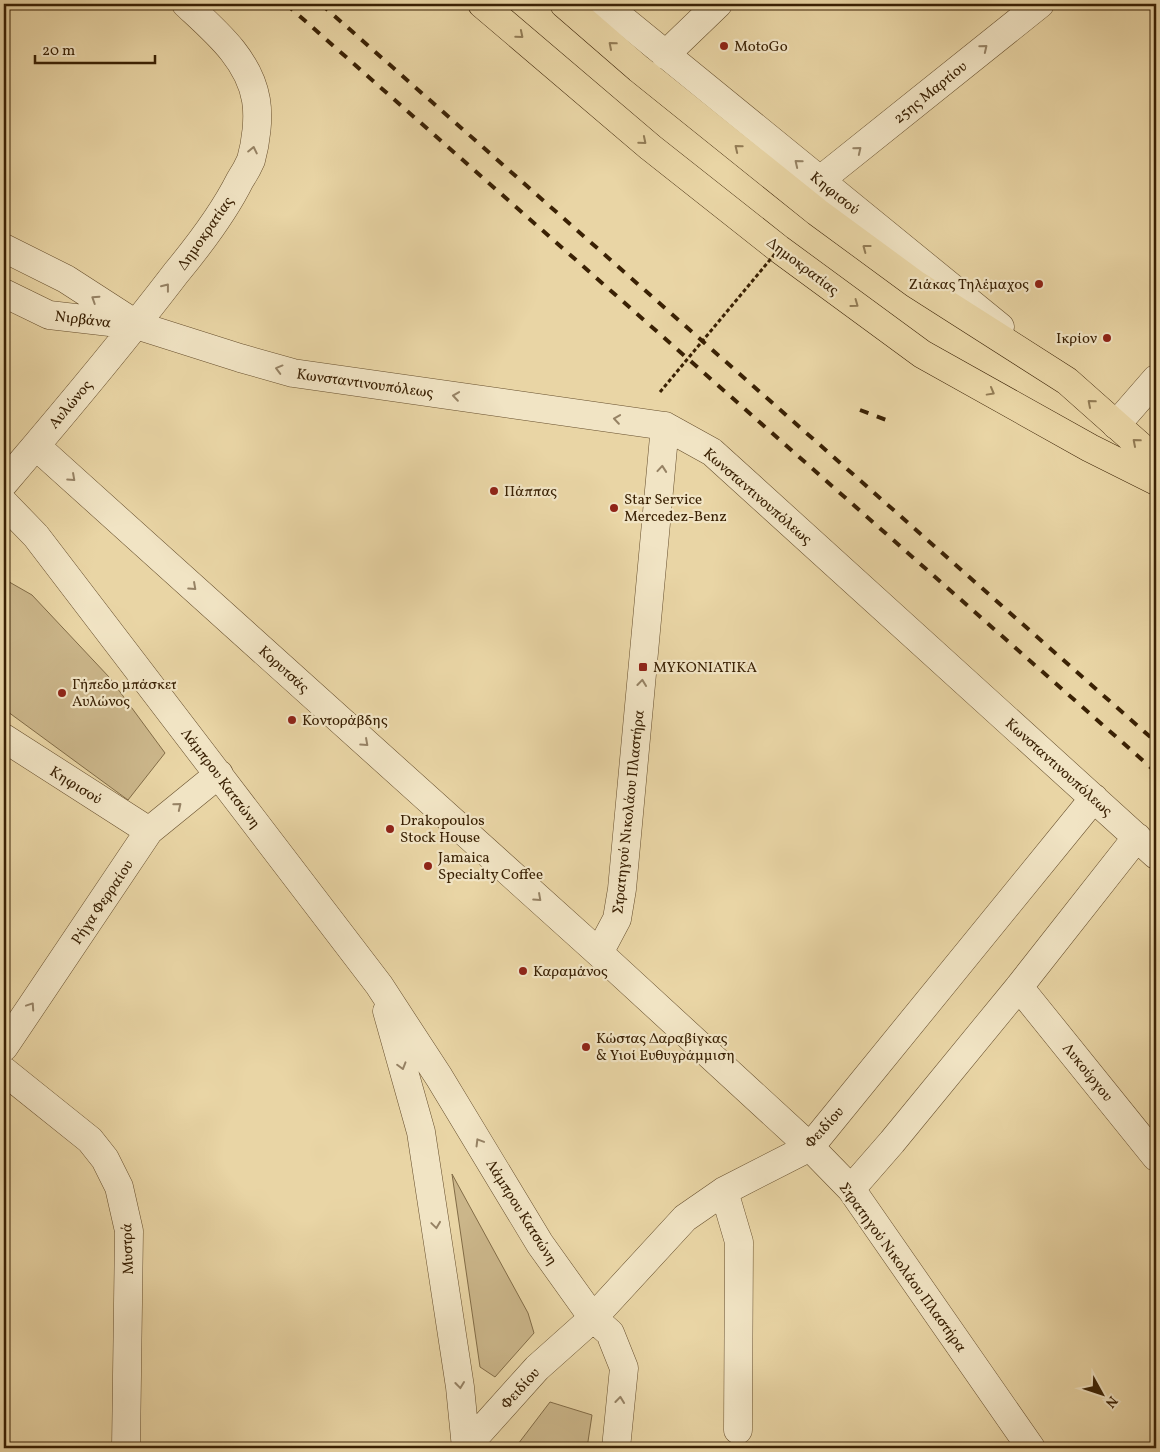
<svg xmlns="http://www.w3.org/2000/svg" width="1160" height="1452" font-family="Vollkorn,serif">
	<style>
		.green { fill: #cbb68a; stroke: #826c47 }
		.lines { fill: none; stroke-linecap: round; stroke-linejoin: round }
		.minor-casing { stroke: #664e2c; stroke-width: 29 }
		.major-casing { stroke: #3a2104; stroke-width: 29 }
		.minor { stroke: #f1e4c4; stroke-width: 28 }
		.major { stroke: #e9d5a5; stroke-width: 28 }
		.rail { stroke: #3a2104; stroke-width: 4; stroke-dasharray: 9 9; stroke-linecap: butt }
		.path-bridge { stroke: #3a2104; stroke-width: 3; stroke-dasharray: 4 2.5; stroke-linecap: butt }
		.oneway { stroke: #927b54 }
		.oneway2 { stroke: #968264 }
		.poi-dot { fill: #8f2418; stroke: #f1e4c4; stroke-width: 2 }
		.labels { text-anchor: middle; stroke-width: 4.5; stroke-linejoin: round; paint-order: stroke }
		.poi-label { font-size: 15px; fill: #3a2104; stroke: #f1e4c4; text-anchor: start }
		.street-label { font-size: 15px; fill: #3a2104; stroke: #f1e4c4 }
	</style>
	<rect width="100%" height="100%" fill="#e9d5a5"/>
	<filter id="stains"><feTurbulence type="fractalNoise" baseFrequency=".004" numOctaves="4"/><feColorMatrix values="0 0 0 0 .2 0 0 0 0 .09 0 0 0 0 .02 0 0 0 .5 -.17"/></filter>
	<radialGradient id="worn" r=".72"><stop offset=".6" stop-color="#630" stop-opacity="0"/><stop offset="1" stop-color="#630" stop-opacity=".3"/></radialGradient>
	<!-- green -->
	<path class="green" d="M 4,579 L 32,595 L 109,677 L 165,753 L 128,800 L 4,709 Z
		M 452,1174 L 528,1313 L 534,1333 L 495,1377 L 480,1367 Z
		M 550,1402 L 592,1415 L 587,1448 L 515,1448 Z"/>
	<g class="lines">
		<defs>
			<path id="minor" d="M 604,4 L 1000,327
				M 665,55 L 718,4
				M 819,181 L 1040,4
				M 4,248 L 66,279 L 131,321
				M 4,293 L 49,315 L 136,325 L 240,358 L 293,373 L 665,426 L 712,452 L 1156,855
				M 1116,425 L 1156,379
				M 36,446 L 599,953 L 810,1147 L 851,1189 L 1031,1448
				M 4,483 C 63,414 121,345 176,273 C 200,244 223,214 240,180 C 244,174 248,167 251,160 C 256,142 259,118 256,100 C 249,59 215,31 186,4
				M 4,503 L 36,536 L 379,985 L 439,1077 L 540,1244 L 593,1318 L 610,1333 L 624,1368 L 616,1448
				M 4,738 L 149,831
				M 599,953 L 617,919 L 622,889 L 665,426
				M 1019,987 L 1156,1157
				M 387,1011 L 421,1132 L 460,1387 L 466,1448
				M 4,1047 L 149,831 L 219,774
				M 4,1071 L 90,1140 L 105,1159 L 119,1187 L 129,1231 L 126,1448
				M 851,1189 L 892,1142 L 1019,987 L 1137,837
				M 724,1191 L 739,1242 L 738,1430
				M 466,1447 L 537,1368 L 593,1318 L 685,1218 L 724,1191 L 810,1147 L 1094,798"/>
			<path id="major" d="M 482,4 L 650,147 L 779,249 L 922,354 L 1090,448 L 1156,481
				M 564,4 L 639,69 L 817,212 L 915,284 L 1067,381 L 1156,460"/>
		</defs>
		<!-- minor casing -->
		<use href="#minor" class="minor-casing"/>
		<!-- major casing -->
		<use href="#major" class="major-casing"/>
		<!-- minor -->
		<use href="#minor" class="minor"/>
		<!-- major -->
		<use href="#major" class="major"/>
		<!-- rail -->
		<path class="rail" d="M 286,4 L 1156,772
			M 321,4 L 1156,742
			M 860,410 L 889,421"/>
		<!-- path-bridge -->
		<path class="path-bridge" d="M 660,392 L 779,249"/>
	</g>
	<!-- one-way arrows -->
	<defs><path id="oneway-chevron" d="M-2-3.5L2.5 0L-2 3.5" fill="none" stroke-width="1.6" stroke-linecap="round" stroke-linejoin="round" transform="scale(1.25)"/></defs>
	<g class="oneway">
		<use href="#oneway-chevron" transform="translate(520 35) rotate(40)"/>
		<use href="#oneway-chevron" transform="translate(612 45) rotate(-139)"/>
		<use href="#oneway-chevron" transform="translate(643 141) rotate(40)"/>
		<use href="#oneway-chevron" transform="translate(738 148) rotate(-141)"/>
		<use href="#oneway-chevron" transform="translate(866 248) rotate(-143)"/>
		<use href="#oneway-chevron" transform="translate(855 304) rotate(36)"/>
		<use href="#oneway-chevron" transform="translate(991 392) rotate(29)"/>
		<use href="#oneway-chevron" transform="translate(1091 403) rotate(-139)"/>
		<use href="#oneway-chevron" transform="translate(1136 442) rotate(-139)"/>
	</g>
	<g class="oneway2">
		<use href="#oneway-chevron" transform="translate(984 48) rotate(-39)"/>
		<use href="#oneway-chevron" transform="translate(253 150) rotate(-78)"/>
		<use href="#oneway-chevron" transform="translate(858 150) rotate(-39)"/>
		<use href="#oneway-chevron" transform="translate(798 163) rotate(-141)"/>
		<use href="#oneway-chevron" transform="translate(166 287) rotate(-52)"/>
		<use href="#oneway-chevron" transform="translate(95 299) rotate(-147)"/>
		<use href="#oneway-chevron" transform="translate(279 369) rotate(-165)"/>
		<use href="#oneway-chevron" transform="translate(456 396) rotate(-172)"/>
		<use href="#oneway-chevron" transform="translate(617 419) rotate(-172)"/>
		<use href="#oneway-chevron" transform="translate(662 469) rotate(-85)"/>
		<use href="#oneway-chevron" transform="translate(72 478) rotate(42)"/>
		<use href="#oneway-chevron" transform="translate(193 587) rotate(42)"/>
		<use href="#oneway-chevron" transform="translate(642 683) rotate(-84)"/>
		<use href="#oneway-chevron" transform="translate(365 743) rotate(42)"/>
		<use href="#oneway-chevron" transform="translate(178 806) rotate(-39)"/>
		<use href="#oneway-chevron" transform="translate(538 898) rotate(42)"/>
		<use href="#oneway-chevron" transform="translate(31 1006) rotate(-56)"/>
		<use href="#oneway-chevron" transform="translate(402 1066) rotate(74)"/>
		<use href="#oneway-chevron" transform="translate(479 1142) rotate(-121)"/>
		<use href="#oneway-chevron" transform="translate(436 1225) rotate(82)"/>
		<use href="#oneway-chevron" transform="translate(460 1385) rotate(83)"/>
		<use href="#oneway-chevron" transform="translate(620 1400) rotate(-84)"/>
	</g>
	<!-- markers -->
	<g class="poi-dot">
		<circle cx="724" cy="46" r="5"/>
		<circle cx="1039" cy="284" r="5"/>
		<circle cx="1107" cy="338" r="5"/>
		<circle cx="494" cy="491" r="5"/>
		<circle cx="614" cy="508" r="5"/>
		<rect x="638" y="662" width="10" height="10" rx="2.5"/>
		<circle cx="62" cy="693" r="5"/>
		<circle cx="292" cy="720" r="5"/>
		<circle cx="390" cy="829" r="5"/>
		<circle cx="428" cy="866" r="5"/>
		<circle cx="523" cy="971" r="5"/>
		<circle cx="586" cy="1047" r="5"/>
	</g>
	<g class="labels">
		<!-- poi labels -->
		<g class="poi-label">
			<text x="734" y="51">MotoGo</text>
			<text x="1029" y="289" text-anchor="end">Ζιάκας Τηλέμαχος</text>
			<text x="1097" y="343" text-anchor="end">Ικρίον</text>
			<text x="504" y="496">Πάππας</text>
			<text x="624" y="504">Star Service<tspan x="624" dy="17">Mercedez-Benz</tspan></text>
			<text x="653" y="672">ΜΥΚΟΝΙΑΤΙΚΑ</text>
			<text x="72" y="689">Γήπεδο μπάσκετ<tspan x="72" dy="17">Αυλώνος</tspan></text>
			<text x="302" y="725">Κοντοράβδης</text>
			<text x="400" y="825">Drakopoulos<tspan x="400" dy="17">Stock House</tspan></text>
			<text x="438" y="862">Jamaica<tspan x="438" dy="17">Specialty Coffee</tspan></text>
			<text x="533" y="976">Καραμάνος</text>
			<text x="596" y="1043">Κώστας Δαραβίγκας<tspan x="596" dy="17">&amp; Υιοί Ευθυγράμμιση</tspan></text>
		</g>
		<!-- street labels -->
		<g class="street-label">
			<text transform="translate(930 92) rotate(-39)" y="5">25ης Μαρτίου</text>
			<text transform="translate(835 193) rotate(39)" y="5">Κηφισού</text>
			<text transform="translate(205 233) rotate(-55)" y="5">Δημοκρατίας</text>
			<text transform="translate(803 266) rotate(37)" y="5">Δημοκρατίας</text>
			<text transform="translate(83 319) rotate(7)" y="5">Νιρβάνα</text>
			<text transform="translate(365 383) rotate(8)" y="5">Κωνσταντινουπόλεως</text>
			<text transform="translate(70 404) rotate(-50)" y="5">Αυλώνος</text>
			<text transform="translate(758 496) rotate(41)" y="5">Κωνσταντινουπόλεως</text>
			<text transform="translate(284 669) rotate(42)" y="5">Κορυτσάς</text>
			<text transform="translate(1059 767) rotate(42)" y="5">Κωνσταντινουπόλεως</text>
			<text transform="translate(221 778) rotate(53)" y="5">Λάμπρου Κατσώνη</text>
			<text transform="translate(76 785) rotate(32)" y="5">Κηφισού</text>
			<text transform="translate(628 812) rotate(-84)" y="5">Στρατηγού Νικολάου Πλαστήρα</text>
			<text transform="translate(102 902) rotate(-56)" y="5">Ρήγα Φερραίου</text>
			<text transform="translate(1088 1072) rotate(51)" y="5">Λυκούργου</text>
			<text transform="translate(824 1127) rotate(-48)" y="5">Φειδίου</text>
			<text transform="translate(522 1212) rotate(58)" y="5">Λάμπρου Κατσώνη</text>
			<text transform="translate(127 1249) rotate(-92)" y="5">Μυστρά</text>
			<text transform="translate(903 1267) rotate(54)" y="5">Στρατηγού Νικολάου Πλαστήρα</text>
			<text transform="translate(520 1388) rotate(-48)" y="5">Φειδίου</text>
		</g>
	</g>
	<!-- margin -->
	<rect width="1160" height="1452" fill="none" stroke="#e9d5a5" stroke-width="20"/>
	<rect x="5" y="5" width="1150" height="1442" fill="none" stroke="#3a2104" stroke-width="2.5"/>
	<rect x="10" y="10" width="1140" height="1432" fill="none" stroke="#3a2104"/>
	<!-- north arrow -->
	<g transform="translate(1102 1394) rotate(130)" stroke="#f1e4c4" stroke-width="4" paint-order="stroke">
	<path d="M0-4L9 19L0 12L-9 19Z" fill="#3a2104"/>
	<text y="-8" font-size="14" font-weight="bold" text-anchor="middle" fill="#3a2104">N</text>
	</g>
	<!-- scale -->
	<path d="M35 55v8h120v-8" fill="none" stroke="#3a2104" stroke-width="2.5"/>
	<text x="42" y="55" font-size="15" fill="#3a2104" stroke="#f1e4c4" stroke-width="4" paint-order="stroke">20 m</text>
	<rect width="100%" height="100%" filter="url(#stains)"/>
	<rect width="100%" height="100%" fill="url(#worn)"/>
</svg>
